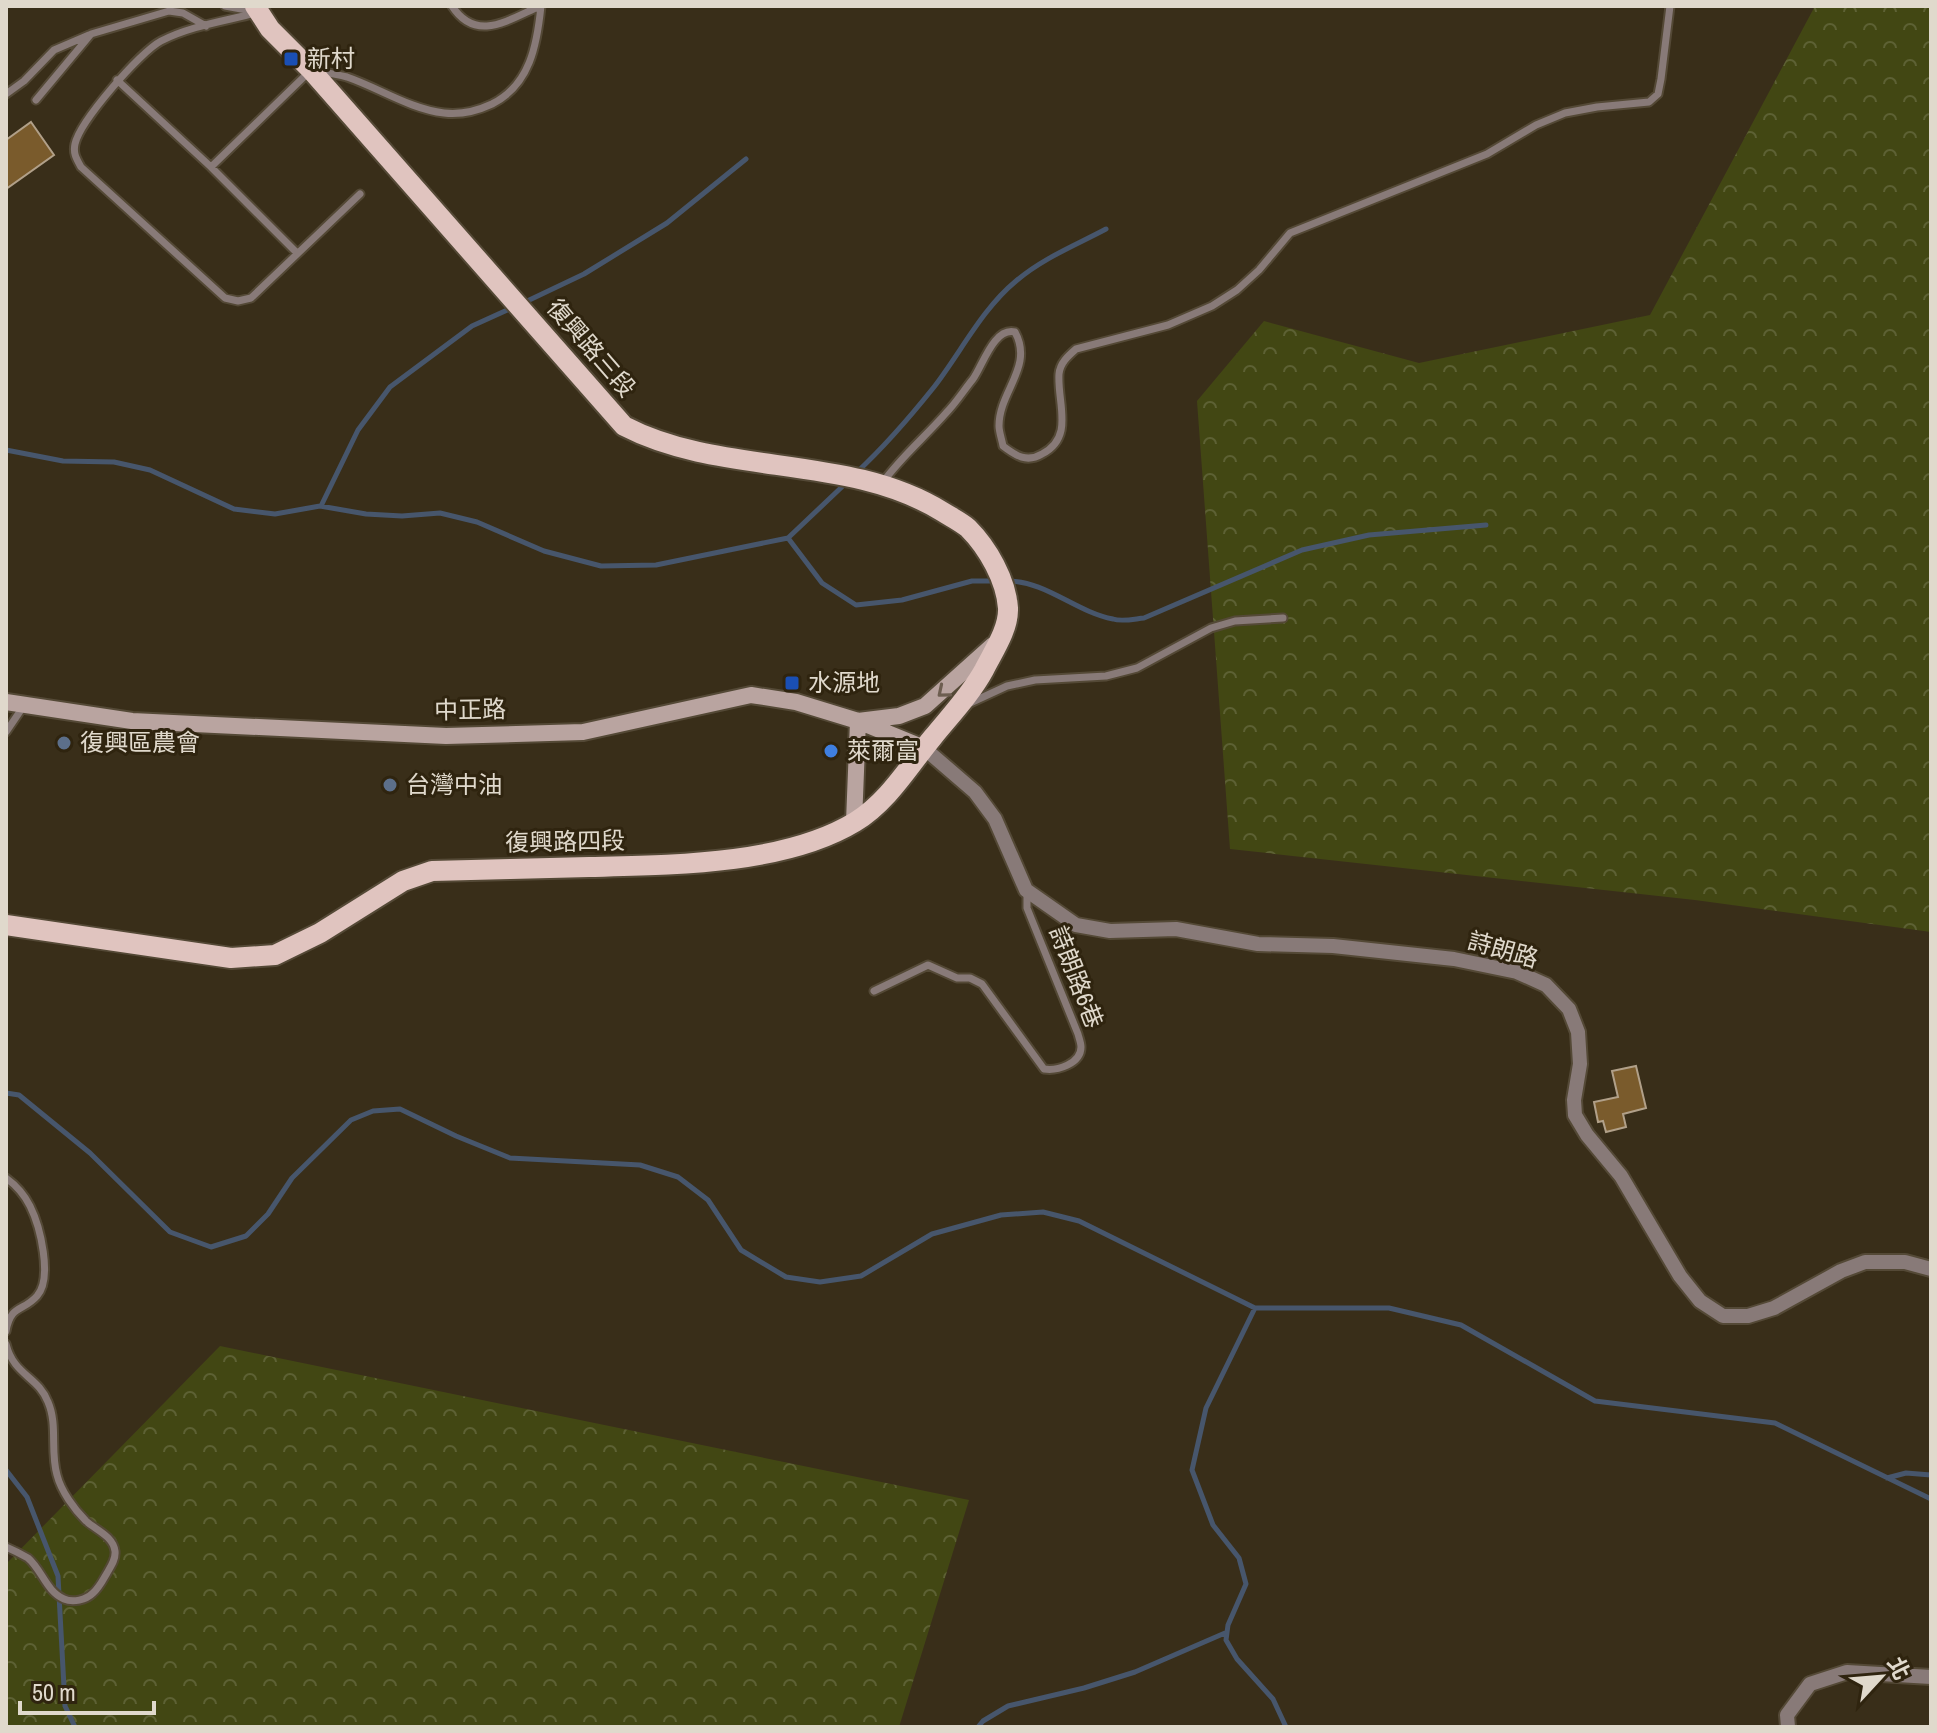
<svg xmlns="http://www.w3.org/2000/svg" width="1937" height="1733" font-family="'Archivo Narrow','Noto Sans TC',sans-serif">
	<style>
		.forest { fill: url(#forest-crowns) }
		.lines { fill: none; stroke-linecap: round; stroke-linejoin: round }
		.stream { stroke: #47566c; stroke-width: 5 }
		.building { fill: #7a5b2c; stroke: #b1a089; stroke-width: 2 }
		.lane-casing { stroke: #544936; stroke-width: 11 }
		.street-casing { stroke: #544936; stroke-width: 18 }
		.secondary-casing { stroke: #544936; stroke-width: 20 }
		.primary-casing { stroke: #544936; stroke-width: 24 }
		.lane { stroke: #887a78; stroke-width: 7 }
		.street { stroke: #887a78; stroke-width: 14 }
		.secondary { stroke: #b9a4a0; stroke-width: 16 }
		.primary { stroke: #e0c4bf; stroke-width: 20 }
		.oneway { stroke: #6d5e50 }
		.transit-dot { fill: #1a4fb4; stroke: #2f240f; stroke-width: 3 }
		.service-dot { fill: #5c6f8a; stroke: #2f240f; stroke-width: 3 }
		.shop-dot { fill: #3f7fe0; stroke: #2f240f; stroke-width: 3 }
		.labels { text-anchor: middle; stroke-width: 6; stroke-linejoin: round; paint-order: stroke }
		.poi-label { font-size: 24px; fill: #e0d9cc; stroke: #2f240f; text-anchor: start }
		.street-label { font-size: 24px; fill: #e0d9cc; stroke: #2f240f }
	</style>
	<defs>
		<pattern id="forest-crowns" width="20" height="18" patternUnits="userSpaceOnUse" patternTransform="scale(2)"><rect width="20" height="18" fill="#424713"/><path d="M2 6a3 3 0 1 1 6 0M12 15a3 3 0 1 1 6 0" fill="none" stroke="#5d6134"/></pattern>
	</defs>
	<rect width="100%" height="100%" fill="#392e19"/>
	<!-- forest -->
	<path class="forest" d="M 1815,6 L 1931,6 L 1931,932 L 1695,900 L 1230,849 L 1197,401 L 1264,321 L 1419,363 L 1650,315 Z
		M 220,1346 L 969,1500 L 899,1727 L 6,1727 L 6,1564 Z"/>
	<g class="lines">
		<!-- stream -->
		<path class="stream" d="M 523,303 L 584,274 L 667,223 L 746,159
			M 6,450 L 63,461 L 114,462 L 150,470 L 234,509 L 275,514 L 320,506 L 366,514 L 402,516 L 440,513 L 477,522 L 544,551 L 601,566 L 656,565 L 788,538 L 822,583 L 856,605 L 902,600 L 972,581 L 998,581
			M 856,473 C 884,447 910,417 934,387 C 961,352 982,309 1016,281 C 1043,258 1076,245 1106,229
			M 321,506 L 358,430 L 390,387 L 472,326 L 514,307
			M 788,538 L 846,483
			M 1008,581 C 1046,581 1076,612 1113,619 C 1122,622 1134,619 1144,618 L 1302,550 L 1369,535 L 1486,525
			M 6,1093 L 19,1095 L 90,1153 L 170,1232 L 211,1247 L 246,1236 L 268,1214 L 292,1178 L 351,1120 L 373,1111 L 400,1109 L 456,1136 L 510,1158 L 640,1165 L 678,1177 L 708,1200 L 741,1250 L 786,1277 L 820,1282 L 861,1276 L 932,1234 L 1001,1215 L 1043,1212 L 1079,1221 L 1255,1308 L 1389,1308 L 1461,1325 L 1595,1401 L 1775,1423 L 1931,1499
			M 1255,1308 L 1206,1408 L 1192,1470 L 1213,1525 L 1239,1558 L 1246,1584 L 1228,1625 L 1226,1640 L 1237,1659 L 1273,1699 L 1286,1727
			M 6,1470 L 27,1497 L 58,1576 L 65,1706 L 75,1727
			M 1887,1478 L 1906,1473 L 1931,1475
			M 978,1727 L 983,1721 L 1008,1706 L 1084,1688 L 1135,1672 L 1225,1633"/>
	</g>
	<!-- building -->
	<path class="building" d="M 31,122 L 54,155 L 6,189 L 6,140 Z
		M 1636,1066 L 1646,1108 L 1623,1114 L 1626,1127 L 1606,1132 L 1603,1121 L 1598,1122 L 1594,1102 L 1618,1097 L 1612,1071 Z"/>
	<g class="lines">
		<defs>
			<path id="lane" d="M 225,6 L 252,11
				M 452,6 C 476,43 508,20 540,6
				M 256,13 C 225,21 190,26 161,41 C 140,52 80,121 75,144 C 73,153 76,158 81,167 L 225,298 L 238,301 L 251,298 L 360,194
				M 117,80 L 211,167 L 311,70 C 322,72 335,74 347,77 C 379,88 410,109 444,113 C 461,115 477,111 492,104 C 530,85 537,45 541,6
				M 6,94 L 24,81 L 54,50 L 89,35
				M 36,100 L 91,34 L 169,11 L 183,13 L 206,26
				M 211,167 L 297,253
				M 883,482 C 902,456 925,437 946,413 C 956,403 964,390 973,379 C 983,365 994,327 1015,332 C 1034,367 999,391 999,426 C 999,432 1002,440 1003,446 C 1016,456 1027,463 1042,454 C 1075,437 1057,403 1059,374 C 1060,363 1068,356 1076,349 L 1168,325 L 1212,306 L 1237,290 L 1259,270 L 1290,233 L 1487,154 L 1536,125 L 1565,113 L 1597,107 L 1649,102 L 1658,94 L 1661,79 L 1670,6
				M 968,704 L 1007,686 L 1035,680 L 1106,676 L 1137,668 L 1211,628 L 1235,621 L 1283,618
				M 6,732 L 23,707
				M 874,991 L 928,965 L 957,978 L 970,978 L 982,984 L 1044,1069 C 1057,1071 1081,1064 1081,1047 C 1081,1043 1079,1038 1078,1034 L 1027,908 L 1027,892
				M 6,1178 C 17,1186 24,1194 30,1206 C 40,1226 53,1278 37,1296 C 23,1312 11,1304 6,1331
				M 6,1344 C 14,1376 38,1376 48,1402 C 58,1425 50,1451 57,1475 C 61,1491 74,1509 86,1521 C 96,1530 113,1536 115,1551 C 116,1559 111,1566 107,1573 C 103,1580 99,1588 93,1593 C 86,1600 73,1603 64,1599 C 46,1591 42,1570 28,1558 C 21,1554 13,1550 6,1547"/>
			<path id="street" d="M 924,748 L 975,792 L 995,819 L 1026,890 L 1076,925 L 1110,931 L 1176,929 L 1258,944 L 1333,946 L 1454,959 L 1517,972 L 1546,985 L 1569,1009 L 1578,1032 L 1580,1064 L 1574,1100 L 1575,1115 L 1587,1135 L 1621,1176 L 1680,1276 L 1700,1301 L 1723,1316 L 1748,1316 L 1774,1308 L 1841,1271 L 1865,1262 L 1905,1262 L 1931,1269
				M 1788,1727 L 1787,1715 L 1810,1684 L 1847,1672 L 1931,1677"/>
			<path id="secondary" d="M 6,702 L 132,721 L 446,736 L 583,732 L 751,695 L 796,702 L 858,721 L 924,748
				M 854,822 L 858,721 L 899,716 L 925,706 L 993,645"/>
			<path id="primary" d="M 6,925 L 231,958 L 275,955 L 320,933 L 403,881 L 432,871 C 484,870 537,868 589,867 C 671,865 784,865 855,822 C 888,802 909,766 933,737 C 950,716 971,694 984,670 C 993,652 1009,629 1008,608 C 1006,580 988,548 968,528 C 961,522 951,517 943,512 C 848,453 722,477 624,426 L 311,70 L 270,29 L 255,6"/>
		</defs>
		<!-- lane casing -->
		<use href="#lane" class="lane-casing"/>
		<!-- street casing -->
		<use href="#street" class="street-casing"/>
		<!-- secondary casing -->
		<use href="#secondary" class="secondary-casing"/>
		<!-- primary casing -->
		<use href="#primary" class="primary-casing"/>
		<!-- lane -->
		<use href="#lane" class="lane"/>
		<!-- street -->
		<use href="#street" class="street"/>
		<!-- secondary -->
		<use href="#secondary" class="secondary"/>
		<!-- primary -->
		<use href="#primary" class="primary"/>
	</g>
	<!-- one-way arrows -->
	<defs><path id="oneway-chevron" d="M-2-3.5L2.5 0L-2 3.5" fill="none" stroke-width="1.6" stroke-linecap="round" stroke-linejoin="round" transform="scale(2)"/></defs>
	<use class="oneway" href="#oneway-chevron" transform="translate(943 692) rotate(140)"/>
	<!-- markers -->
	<g class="transit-dot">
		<rect x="283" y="51" width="16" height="16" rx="4"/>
		<rect x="784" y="675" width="16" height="16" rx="4"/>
	</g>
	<g class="service-dot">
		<circle cx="64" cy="743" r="8"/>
		<circle cx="390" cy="785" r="8"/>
	</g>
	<circle class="shop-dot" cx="831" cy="751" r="8"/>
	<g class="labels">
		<!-- poi labels -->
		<g class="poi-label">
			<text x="307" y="67">新村</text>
			<text x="808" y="691">水源地</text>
			<text x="80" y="751">復興區農會</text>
			<text x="847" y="759">萊爾富</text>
			<text x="406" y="793">台灣中油</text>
		</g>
		<!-- street labels -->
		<g class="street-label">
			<text transform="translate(591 348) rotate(49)" y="8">復興路三段</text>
			<text transform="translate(470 710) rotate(-1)" y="8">中正路</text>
			<text transform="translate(565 842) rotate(-1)" y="8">復興路四段</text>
			<text transform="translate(1503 950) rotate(16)" y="8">詩朗路</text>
			<text transform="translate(1076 977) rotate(69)" y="8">詩朗路6巷</text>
		</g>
	</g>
	<!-- border -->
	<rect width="1937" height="1733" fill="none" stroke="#e0d9cc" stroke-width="16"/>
	<!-- north arrow -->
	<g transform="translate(1881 1677) rotate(64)" stroke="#2f240f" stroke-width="6" paint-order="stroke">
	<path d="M0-6L14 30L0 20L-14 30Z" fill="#e0d9cc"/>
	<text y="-12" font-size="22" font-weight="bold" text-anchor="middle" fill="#e0d9cc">北</text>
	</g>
	<!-- scale -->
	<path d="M20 1701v12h134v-12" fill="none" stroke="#e0d9cc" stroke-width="4"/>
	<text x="32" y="1701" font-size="24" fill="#e0d9cc" stroke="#2f240f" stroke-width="6" paint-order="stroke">50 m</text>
</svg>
